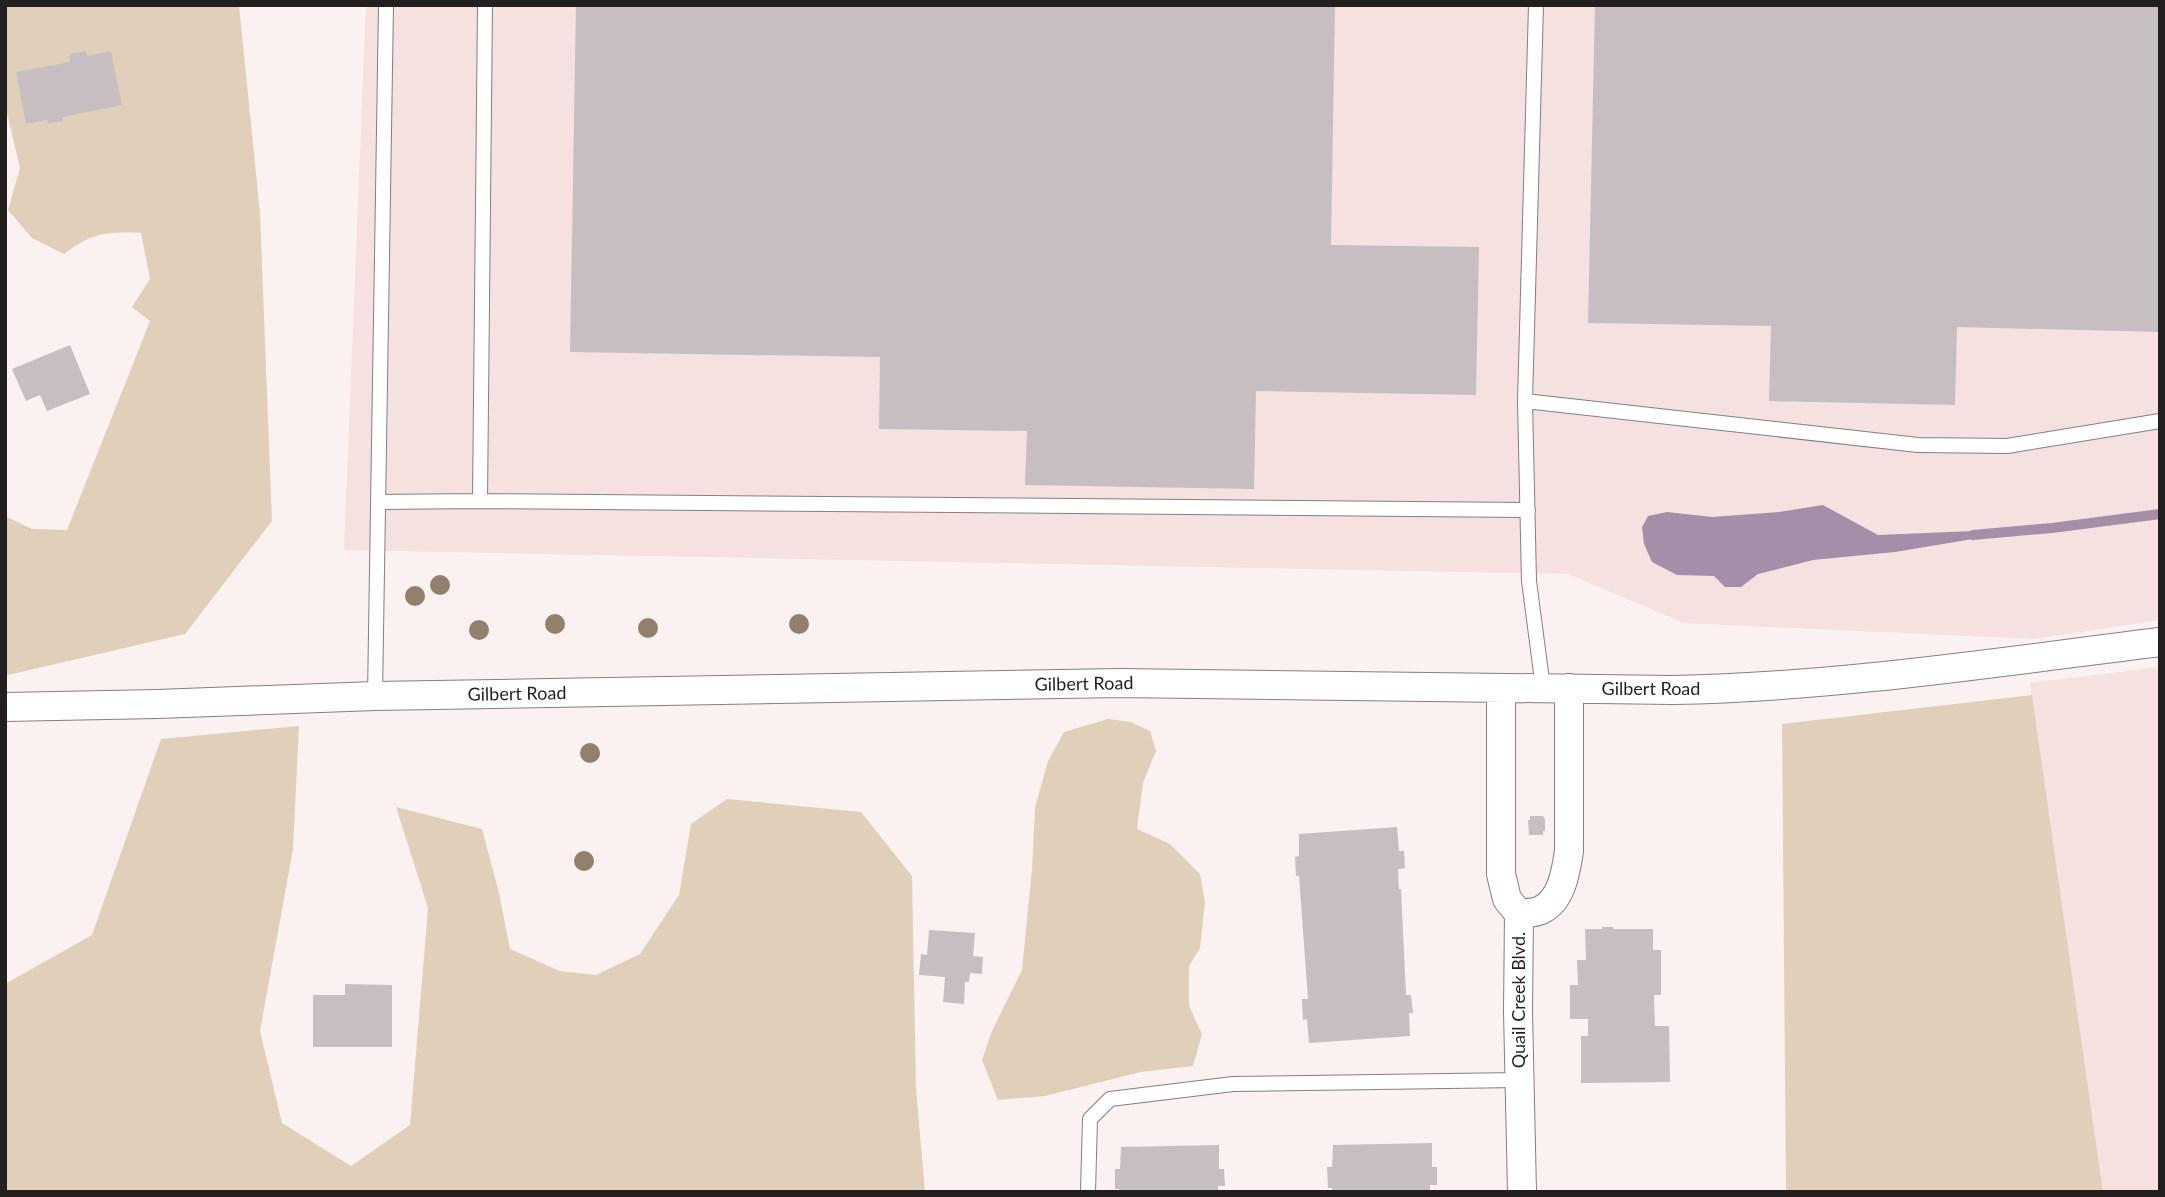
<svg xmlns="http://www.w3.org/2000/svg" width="2165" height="1197" font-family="Lato,sans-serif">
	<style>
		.built { fill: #f4e1e0 }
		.green { fill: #e0d0ba }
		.water { fill: #a48eaa }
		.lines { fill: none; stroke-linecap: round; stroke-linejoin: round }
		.stream { stroke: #a48eaa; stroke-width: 10 }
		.building { fill: #c7bec2 }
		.service-casing { stroke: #877e7e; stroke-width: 16 }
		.minor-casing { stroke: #877e7e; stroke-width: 30 }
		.service { stroke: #fff; stroke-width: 14 }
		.minor { stroke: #fff; stroke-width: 28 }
		.tree { fill: #91806c }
		.labels { text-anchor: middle; stroke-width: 7; stroke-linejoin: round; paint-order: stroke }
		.street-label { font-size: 18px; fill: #231f1f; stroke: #fff }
	</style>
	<rect width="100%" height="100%" fill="#fbf1f1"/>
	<!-- built -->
	<path class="built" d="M 366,5 L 2160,5 L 2160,620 L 2033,639 L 1684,623 L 1568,574 L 344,550 Z
		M 2160,667 L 2160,1192 L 2103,1192 L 2030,683 Z"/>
	<!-- green -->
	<path class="green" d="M 5,5 L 239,5 L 260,213 L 272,521 L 185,634 L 8,675 L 5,675 L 5,516 L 32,529 L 67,530 L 150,321 L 132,307 L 150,279 L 141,233 C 107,231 91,233 64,254 L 32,238 L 8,210 L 20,168 L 5,105 Z
		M 2032,695 L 2103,1192 L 1786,1192 L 1782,724 Z
		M 1108,719 L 1131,722 L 1150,731 L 1156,751 L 1143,783 L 1137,829 L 1170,844 L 1200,874 L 1205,902 L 1200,948 L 1189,966 L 1189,1006 L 1202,1034 L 1193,1066 L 1141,1072 L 1045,1096 L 998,1100 L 982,1060 L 992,1031 L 1022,970 L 1032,869 L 1035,808 L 1048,761 L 1064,732 Z
		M 299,726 L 293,849 L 260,1031 L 282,1123 L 351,1166 L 410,1125 L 428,908 L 396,807 L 482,829 L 499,893 L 510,949 L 560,971 L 596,975 L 640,954 L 679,895 L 691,824 L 727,799 L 861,812 L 912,876 L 916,1088 L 925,1192 L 5,1192 L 5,984 L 92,935 L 161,739 Z"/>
	<!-- water -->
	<path class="water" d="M 1823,505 L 1878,535 L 1973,531 L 1973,539 L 1895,552 L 1813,560 L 1758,574 L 1741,587 L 1725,587 L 1714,576 L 1677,575 L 1652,562 L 1644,544 L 1642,527 L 1648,516 L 1667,512 L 1712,517 L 1779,512 Z"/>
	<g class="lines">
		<!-- stream -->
		<path class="stream" d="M 1973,535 L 2052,528 L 2160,514"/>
	</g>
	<!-- building -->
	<path class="building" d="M 576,5 L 1335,5 L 1331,245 L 1479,247 L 1476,395 L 1256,391 L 1254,489 L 1025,485 L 1027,431 L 879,429 L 880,357 L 570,352 Z
		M 1595,5 L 2160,5 L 2160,332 L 1957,327 L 1955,405 L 1769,401 L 1771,326 L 1588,323 Z
		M 86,51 L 87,56 L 111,51 L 122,105 L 62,117 L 63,121 L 48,124 L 47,120 L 26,124 L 16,72 L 70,62 L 69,54 Z
		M 70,345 L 90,394 L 47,411 L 40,395 L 26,401 L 12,369 Z
		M 1530,816 L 1543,816 L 1545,819 L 1545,831 L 1543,831 L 1543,835 L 1529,835 L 1528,820 L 1530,820 Z
		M 1397,827 L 1399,851 L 1404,851 L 1405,868 L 1398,869 L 1399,889 L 1401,889 L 1406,995 L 1411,995 L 1413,1013 L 1409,1013 L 1410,1036 L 1309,1043 L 1307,1019 L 1303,1020 L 1302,999 L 1308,999 L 1299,876 L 1296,876 L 1295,857 L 1299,856 L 1299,834 Z
		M 1602,927 L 1613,927 L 1613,929 L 1653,929 L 1653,950 L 1661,950 L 1661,995 L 1654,995 L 1655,1026 L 1669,1026 L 1670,1082 L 1581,1083 L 1581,1036 L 1588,1036 L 1588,1019 L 1570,1019 L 1570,985 L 1578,985 L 1577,960 L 1586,960 L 1585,929 L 1602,929 Z
		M 929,930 L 975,933 L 973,956 L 983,957 L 982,974 L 970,973 L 969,982 L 965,982 L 964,1004 L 943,1002 L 945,977 L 919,975 L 921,954 L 927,955 Z
		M 345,984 L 392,985 L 392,1047 L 313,1047 L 313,995 L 345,995 Z
		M 1432,1143 L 1432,1167 L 1437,1167 L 1437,1185 L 1430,1185 L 1430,1192 L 1332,1192 L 1332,1188 L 1328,1188 L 1327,1167 L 1332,1167 L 1333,1145 Z
		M 1219,1145 L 1219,1169 L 1224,1169 L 1225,1186 L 1218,1186 L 1218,1192 L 1119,1192 L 1119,1189 L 1115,1189 L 1115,1169 L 1120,1169 L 1121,1147 Z"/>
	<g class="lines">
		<defs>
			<path id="service" d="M 1536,5 L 1525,401 L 1529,581 L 1543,688
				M 1525,401 L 1918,445 L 2007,446 L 2160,421
				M 480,501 C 829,502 1178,510 1528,510
				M 378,502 L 480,501 L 485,5
				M 375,696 L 386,5
				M 1088,1192 L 1090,1119 L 1110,1099 L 1233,1084 L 1519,1080"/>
			<path id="minor" d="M 1501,688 L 1501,874 L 1507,899 L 1519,914 L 1518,1011 L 1522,1192
				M 5,707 L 157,704 L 375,696 L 1120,683 L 1673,690 C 1836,687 1998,662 2160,642
				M 1519,914 C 1526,913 1535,913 1541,910 C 1562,900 1566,871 1569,851 L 1569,688"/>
		</defs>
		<!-- service casing -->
		<use href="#service" class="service-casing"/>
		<!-- minor casing -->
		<use href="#minor" class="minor-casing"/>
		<!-- service -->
		<use href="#service" class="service"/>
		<!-- minor -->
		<use href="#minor" class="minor"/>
	</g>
	<!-- trees -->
	<g class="tree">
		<circle cx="440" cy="585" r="10"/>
		<circle cx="415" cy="596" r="10"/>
		<circle cx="555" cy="624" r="10"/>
		<circle cx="799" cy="624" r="10"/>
		<circle cx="648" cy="628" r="10"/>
		<circle cx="479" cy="630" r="10"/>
		<circle cx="590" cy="753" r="10"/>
		<circle cx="584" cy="861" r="10"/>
	</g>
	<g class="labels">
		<!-- street labels -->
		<g class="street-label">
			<text transform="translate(1084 684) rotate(-1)" y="6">Gilbert Road</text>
			<text x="1651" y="695">Gilbert Road</text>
			<text transform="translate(517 694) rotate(-1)" y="6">Gilbert Road</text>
			<text transform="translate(1519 1000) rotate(-90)" y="6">Quail Creek Blvd.</text>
		</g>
	</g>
	<!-- border -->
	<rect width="2165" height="1197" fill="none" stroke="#231f1f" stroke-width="14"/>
</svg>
